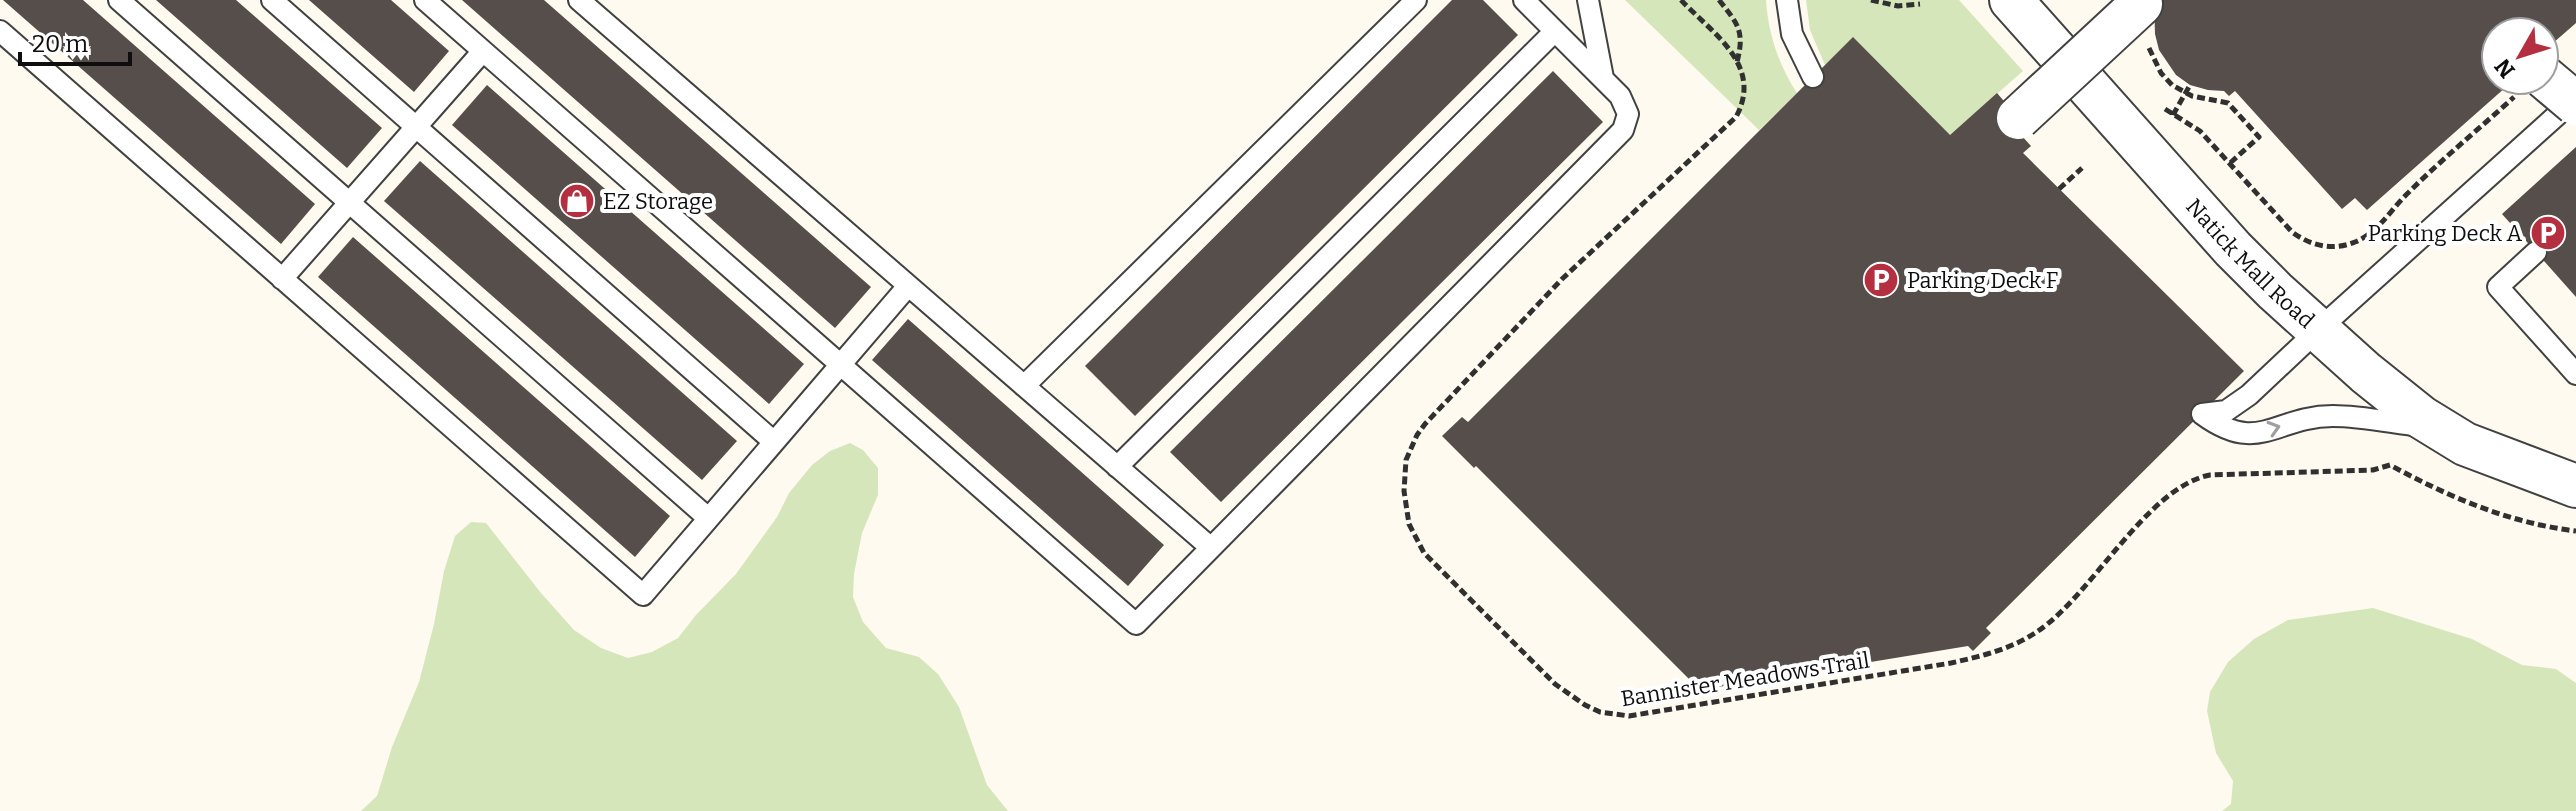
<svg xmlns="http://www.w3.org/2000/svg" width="2576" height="811" font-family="Bitter,serif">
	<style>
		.green { fill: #d5e6bb }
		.building { fill: #554e4b }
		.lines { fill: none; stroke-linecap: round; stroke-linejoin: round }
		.lane-casing { stroke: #414141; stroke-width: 24 }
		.street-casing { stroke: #414141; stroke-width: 46 }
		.path { stroke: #303030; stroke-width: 5; stroke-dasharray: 8 4; stroke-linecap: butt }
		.lane { stroke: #fff; stroke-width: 20 }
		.street { stroke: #fff; stroke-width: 42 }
		.street-bridge-casing { stroke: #414141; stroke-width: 46; stroke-linecap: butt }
		.street-bridge { stroke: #fff; stroke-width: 42 }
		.oneway { stroke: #9f9f9f }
		.labels { text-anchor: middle; stroke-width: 8; stroke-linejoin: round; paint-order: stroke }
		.poi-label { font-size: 22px; fill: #0e0e0e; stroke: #fff; text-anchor: start }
		.street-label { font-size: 22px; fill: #0e0e0e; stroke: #fff }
	</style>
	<rect width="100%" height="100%" fill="#fefaef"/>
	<!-- green -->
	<path class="green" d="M 1625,0 L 1766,0 C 1768,33 1779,66 1797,93 L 1759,130 Z
		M 1806,0 L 1959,0 L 2023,71 L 1950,135 L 1825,65 L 1810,30 Z
		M 850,443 L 863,450 L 878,468 L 878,495 L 862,533 L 854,574 L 853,597 L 863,622 L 886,648 L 919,657 L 938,674 L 959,707 L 987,785 L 1008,811 L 361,811 L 377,796 L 392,747 L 419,682 L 434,624 L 444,571 L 455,536 L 471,522 L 486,523 L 541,593 L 574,630 L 601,648 L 628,658 L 652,652 L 678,638 L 696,615 L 736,574 L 777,517 L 789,493 L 812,465 L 830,451 Z
		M 2373,608 L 2472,639 L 2522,665 L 2556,669 L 2576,683 L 2576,811 L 2222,811 L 2231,804 L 2233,781 L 2216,753 L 2207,711 L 2210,692 L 2228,662 L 2254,639 L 2288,620 Z"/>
	<!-- building -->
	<path class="building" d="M 3,0 L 83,0 L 315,204 L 281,244 Z
		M 156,0 L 236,0 L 382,128 L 347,168 Z
		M 309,0 L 391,0 L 449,51 L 414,92 Z
		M 462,0 L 544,0 L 871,287 L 835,328 Z
		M 1452,0 L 1483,0 L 1518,35 L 1135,416 L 1085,366 Z
		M 2154,0 L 2576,0 L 2576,23 L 2553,43 L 2537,25 L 2533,29 L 2534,32 L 2496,32 L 2496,66 L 2494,64 L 2490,68 L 2496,76 L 2496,80 L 2500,80 L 2506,87 L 2367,210 L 2355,198 L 2342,209 L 2235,91 L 2229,96 L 2224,91 L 2208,90 L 2190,85 L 2176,75 L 2159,50 L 2155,34 Z
		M 1853,37 L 1950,135 L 1997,93 L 2027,128 L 2021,135 L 2031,146 L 2023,153 L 2244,371 L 1986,628 L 1991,633 L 1973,651 L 1968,646 L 1700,690 L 1476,466 L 1474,468 L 1442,436 L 1462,417 L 1468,422 Z
		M 1553,71 L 1603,122 L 1221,502 L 1170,452 Z
		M 487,85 L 804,364 L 769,404 L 452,125 Z
		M 2576,147 L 2576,297 L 2502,214 Z
		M 420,161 L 737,441 L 702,480 L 384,201 Z
		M 353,237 L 670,516 L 635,557 L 318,277 Z
		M 908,319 L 1164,545 L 1128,586 L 872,360 Z"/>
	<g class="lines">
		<defs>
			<path id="lane" d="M 119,0 L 708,518
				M 272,0 L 774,442
				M 425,0 L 1136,624 L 1623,130 L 1628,114 L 1620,96 L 1524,0
				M 579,0 L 1210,547
				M 1588,0 L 1603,78
				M 1787,0 L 1792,34 L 1813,77
				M 0,31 L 643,595 L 908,286
				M 2536,252 L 2498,287 L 2576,374
				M 282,279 L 483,51
				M 1024,386 L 1416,0
				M 2202,414 L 2226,411 L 2249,395 L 2317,331 L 2576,98
				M 2202,414 C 2259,456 2275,416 2333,416 C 2362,416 2393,423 2421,426
				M 1117,467 L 1555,31"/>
			<g id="street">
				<path id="s1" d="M 2011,0 L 2233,249 L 2275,291 L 2366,373 L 2421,417 L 2465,444 L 2576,486"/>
			</g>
		</defs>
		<!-- lane casing -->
		<use href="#lane" class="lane-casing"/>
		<!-- street casing -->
		<use href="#street" class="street-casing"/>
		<!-- path -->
		<path class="path" d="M 1681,0 C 1712,33 1764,65 1736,117 L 1562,279 L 1425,424 L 1417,435 L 1406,460 L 1404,491 L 1409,524 L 1424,553 L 1555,684 L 1585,705 L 1600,712 L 1629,716 L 1951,663 C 1982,656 2012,649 2038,631 C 2093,594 2147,487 2210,475 L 2373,470 L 2390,465 C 2449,497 2509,523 2576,531
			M 1719,0 C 1738,24 1745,31 1737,62
			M 1871,0 L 1898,6 L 1920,4
			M 2149,48 L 2161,73 L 2172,85 L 2192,96 L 2228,103 L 2259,137 L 2229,164
			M 2165,109 L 2200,131 L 2292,232 C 2311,246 2333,251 2355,242 C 2379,232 2391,209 2409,192 C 2442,159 2479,129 2514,97
			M 2173,115 L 2190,85
			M 2059,189 L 2082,168"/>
		<!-- lane -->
		<use href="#lane" class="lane"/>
		<!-- street -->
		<use href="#street" class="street"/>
		<defs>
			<path id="street-bridge" d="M 2544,77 L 2576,104
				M 2018,118 L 2141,4 L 2137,0"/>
		</defs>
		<!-- street-bridge casing -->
		<use href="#street-bridge" class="street-bridge-casing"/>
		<!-- street-bridge -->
		<use href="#street-bridge" class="street-bridge"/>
	</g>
	<!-- one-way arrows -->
	<defs><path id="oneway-chevron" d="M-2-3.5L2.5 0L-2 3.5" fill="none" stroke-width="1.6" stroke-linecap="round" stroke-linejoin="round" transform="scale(2)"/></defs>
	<use class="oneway" href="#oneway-chevron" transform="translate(2274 428) rotate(-17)"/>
	<!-- icons -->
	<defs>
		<symbol id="shop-disc" viewBox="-11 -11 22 22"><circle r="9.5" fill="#b42f40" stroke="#fff"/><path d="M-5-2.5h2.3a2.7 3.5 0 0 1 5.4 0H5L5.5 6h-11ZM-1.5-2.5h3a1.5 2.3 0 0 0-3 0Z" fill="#fff"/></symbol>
		<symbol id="parking-disc" viewBox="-11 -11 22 22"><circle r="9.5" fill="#b42f40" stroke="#fff"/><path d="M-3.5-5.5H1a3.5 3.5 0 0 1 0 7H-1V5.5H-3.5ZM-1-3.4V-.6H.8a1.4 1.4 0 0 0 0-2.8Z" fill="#fff"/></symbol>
	</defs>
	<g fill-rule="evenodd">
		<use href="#shop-disc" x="557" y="181" width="40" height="40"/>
		<use href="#parking-disc" x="2528" y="213" width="40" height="40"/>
		<use href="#parking-disc" x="1861" y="260" width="40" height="40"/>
	</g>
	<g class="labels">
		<!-- poi labels -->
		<g class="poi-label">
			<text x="603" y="209">EZ Storage</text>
			<text x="2522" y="241" text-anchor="end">Parking Deck A</text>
			<text x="1907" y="288">Parking Deck F</text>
		</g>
		<!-- street labels -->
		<g class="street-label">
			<text dy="8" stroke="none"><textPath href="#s1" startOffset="356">Natick Mall Road</textPath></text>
			<text transform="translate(1745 679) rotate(-9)" y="8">Bannister Meadows Trail</text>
		</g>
	</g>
	<!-- north arrow -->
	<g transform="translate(2520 56) rotate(231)"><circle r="38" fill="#ffffff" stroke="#9f9f9f" stroke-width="2"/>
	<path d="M0-6L14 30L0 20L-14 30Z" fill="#b42f40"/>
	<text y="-12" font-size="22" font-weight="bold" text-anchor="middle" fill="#0e0e0e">N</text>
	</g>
	<!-- scale -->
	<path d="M20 52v12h110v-12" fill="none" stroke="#0e0e0e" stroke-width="4"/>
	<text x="32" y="52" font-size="24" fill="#0e0e0e" stroke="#ffffff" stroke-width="6" paint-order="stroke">20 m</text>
</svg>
